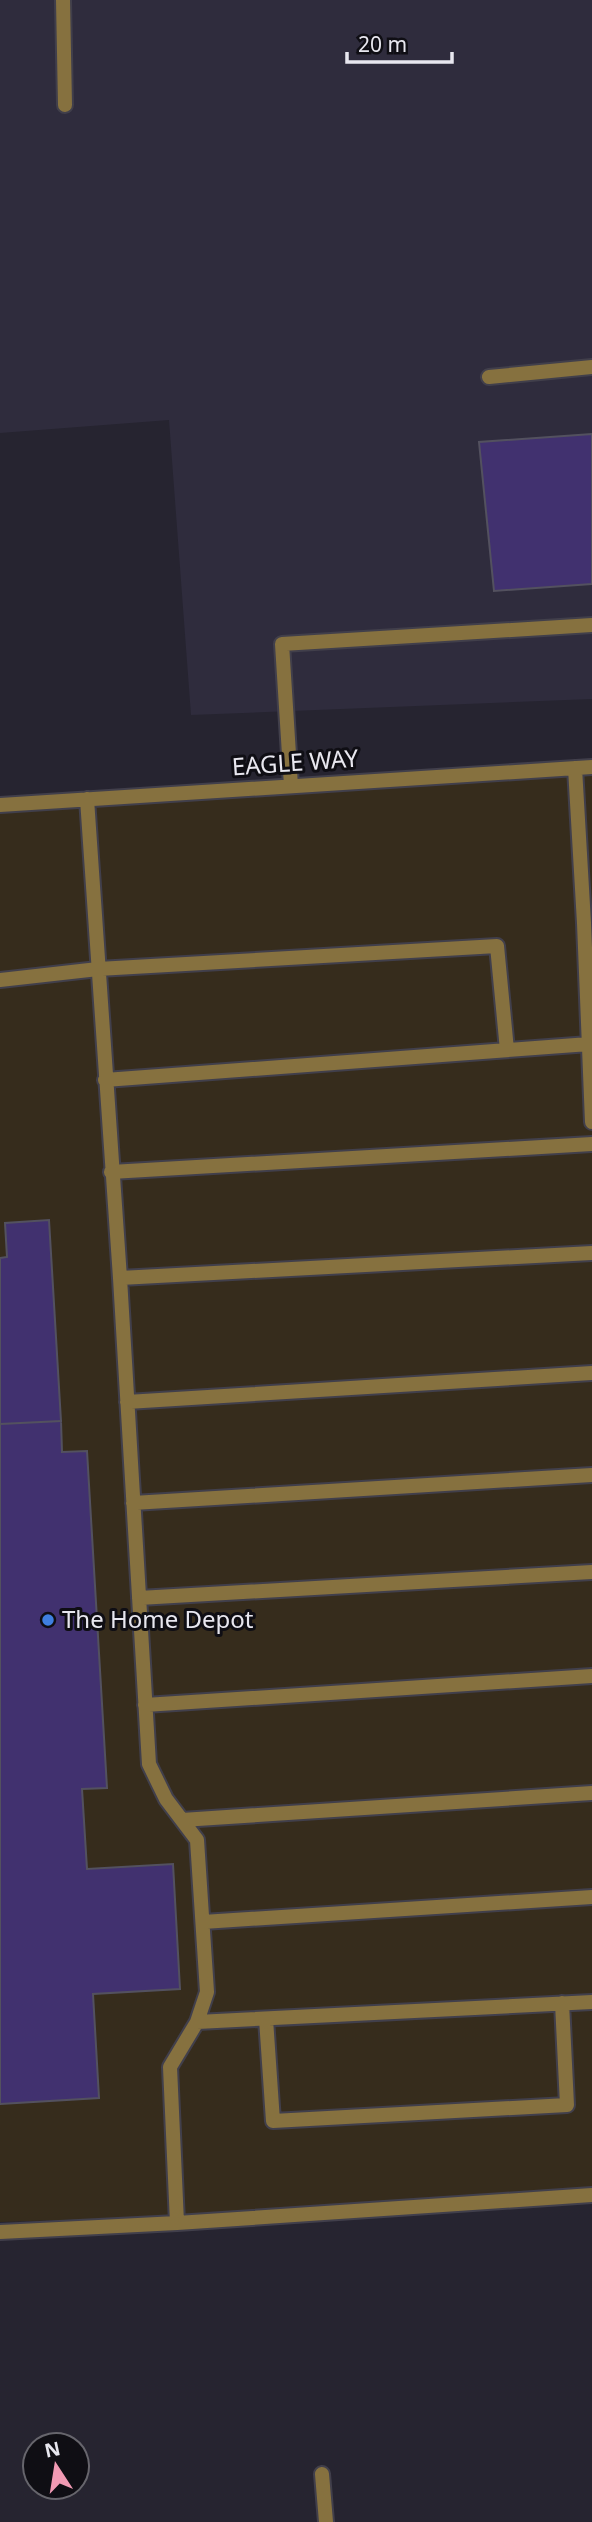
<svg xmlns="http://www.w3.org/2000/svg" width="592" height="2522" font-family="'Noto Sans',sans-serif">
	<style>
		.commercial { fill: #362c1c }
		.built { fill: #2f2c3d }
		.building { fill: #41316f; stroke: #53515f; stroke-width: 2 }
		.lines { fill: none; stroke-linecap: round; stroke-linejoin: round }
		.lane-casing { stroke: #413f4b; stroke-width: 18 }
		.street-casing { stroke: #413f4b; stroke-width: 18 }
		.lane { stroke: #86713f; stroke-width: 14 }
		.street { stroke: #86713f; stroke-width: 14 }
		.shop-dot { fill: #3f7fe0; stroke: #0f0e14; stroke-width: 2.5 }
		.labels { text-anchor: middle; stroke-width: 6; stroke-linejoin: round; paint-order: stroke }
		.street-label { font-size: 24px; fill: #e8e7ef; stroke: #0f0e14 }
		.poi-label { font-size: 24px; fill: #e8e7ef; stroke: #0f0e14; text-anchor: start }
	</style>
	<rect width="100%" height="100%" fill="#262430"/>
	<!-- commercial -->
	<path class="commercial" d="M 592,767 L 592,2203 L 0,2222 L 0,805 Z"/>
	<!-- built -->
	<path class="built" d="M 0,0 L 592,0 L 592,699 L 191,715 L 169,420 L 0,433 Z"/>
	<!-- building -->
	<path class="building" d="M 592,434 L 592,584 L 494,591 L 479,442 Z
		M 49,1220 L 61,1421 L 0,1424 L 0,1258 L 7,1257 L 5,1223 Z
		M 61,1421 L 62,1452 L 87,1451 L 107,1788 L 82,1789 L 87,1869 L 173,1864 L 180,1989 L 93,1994 L 99,2098 L 0,2104 L 0,1424 Z"/>
	<g class="lines">
		<defs>
			<path id="lane" d="M 63,0 L 65,105
				M 489,377 L 592,367
				M 575,768 L 584,923 L 592,1122
				M 291,786 L 282,644 L 592,625
				M 0,805 L 592,767
				M 0,980 L 98,969 L 497,946 L 507,1050
				M 105,1080 L 589,1044
				M 111,1172 L 592,1144
				M 120,1278 L 592,1253
				M 127,1402 L 592,1373
				M 133,1503 L 592,1475
				M 139,1598 L 592,1572
				M 145,1705 L 592,1676
				M 182,1820 L 592,1793
				M 203,1922 L 592,1897
				M 266,2019 L 273,2121 L 567,2105 L 562,2003
				M 197,2022 L 592,2002
				M 177,2223 L 592,2195
				M 0,2232 L 177,2223 L 170,2067 L 197,2022 L 207,1992 L 197,1840 L 166,1799 L 149,1764 L 120,1278 L 87,799"/>
			<path id="street" d="M 322,2474 L 326,2522"/>
		</defs>
		<!-- lane casing -->
		<use href="#lane" class="lane-casing"/>
		<!-- street casing -->
		<use href="#street" class="street-casing"/>
		<!-- lane -->
		<use href="#lane" class="lane"/>
		<!-- street -->
		<use href="#street" class="street"/>
	</g>
	<!-- markers -->
	<circle class="shop-dot" cx="48" cy="1620" r="7"/>
	<g class="labels">
		<!-- street labels -->
		<g class="street-label">
			<text transform="translate(295 763) rotate(-4)" y="8">EAGLE WAY</text>
		</g>
		<!-- poi labels -->
		<g class="poi-label">
			<text x="62" y="1628">The Home Depot</text>
		</g>
	</g>
	<!-- north arrow -->
	<g transform="translate(56 2466) rotate(348)"><circle r="33" fill="#0f0e14" stroke="#66656c" stroke-width="2"/>
	<path d="M0-5L12 26L0 18L-12 26Z" fill="#f19ab4"/>
	<text y="-10" font-size="19" font-weight="bold" text-anchor="middle" fill="#e8e7ef">N</text>
	</g>
	<!-- scale -->
	<path d="M347 52v10h105v-10" fill="none" stroke="#e8e7ef" stroke-width="3.5"/>
	<text x="358" y="52" font-size="21" fill="#e8e7ef" stroke="#0f0e14" stroke-width="5" paint-order="stroke">20 m</text>
</svg>
